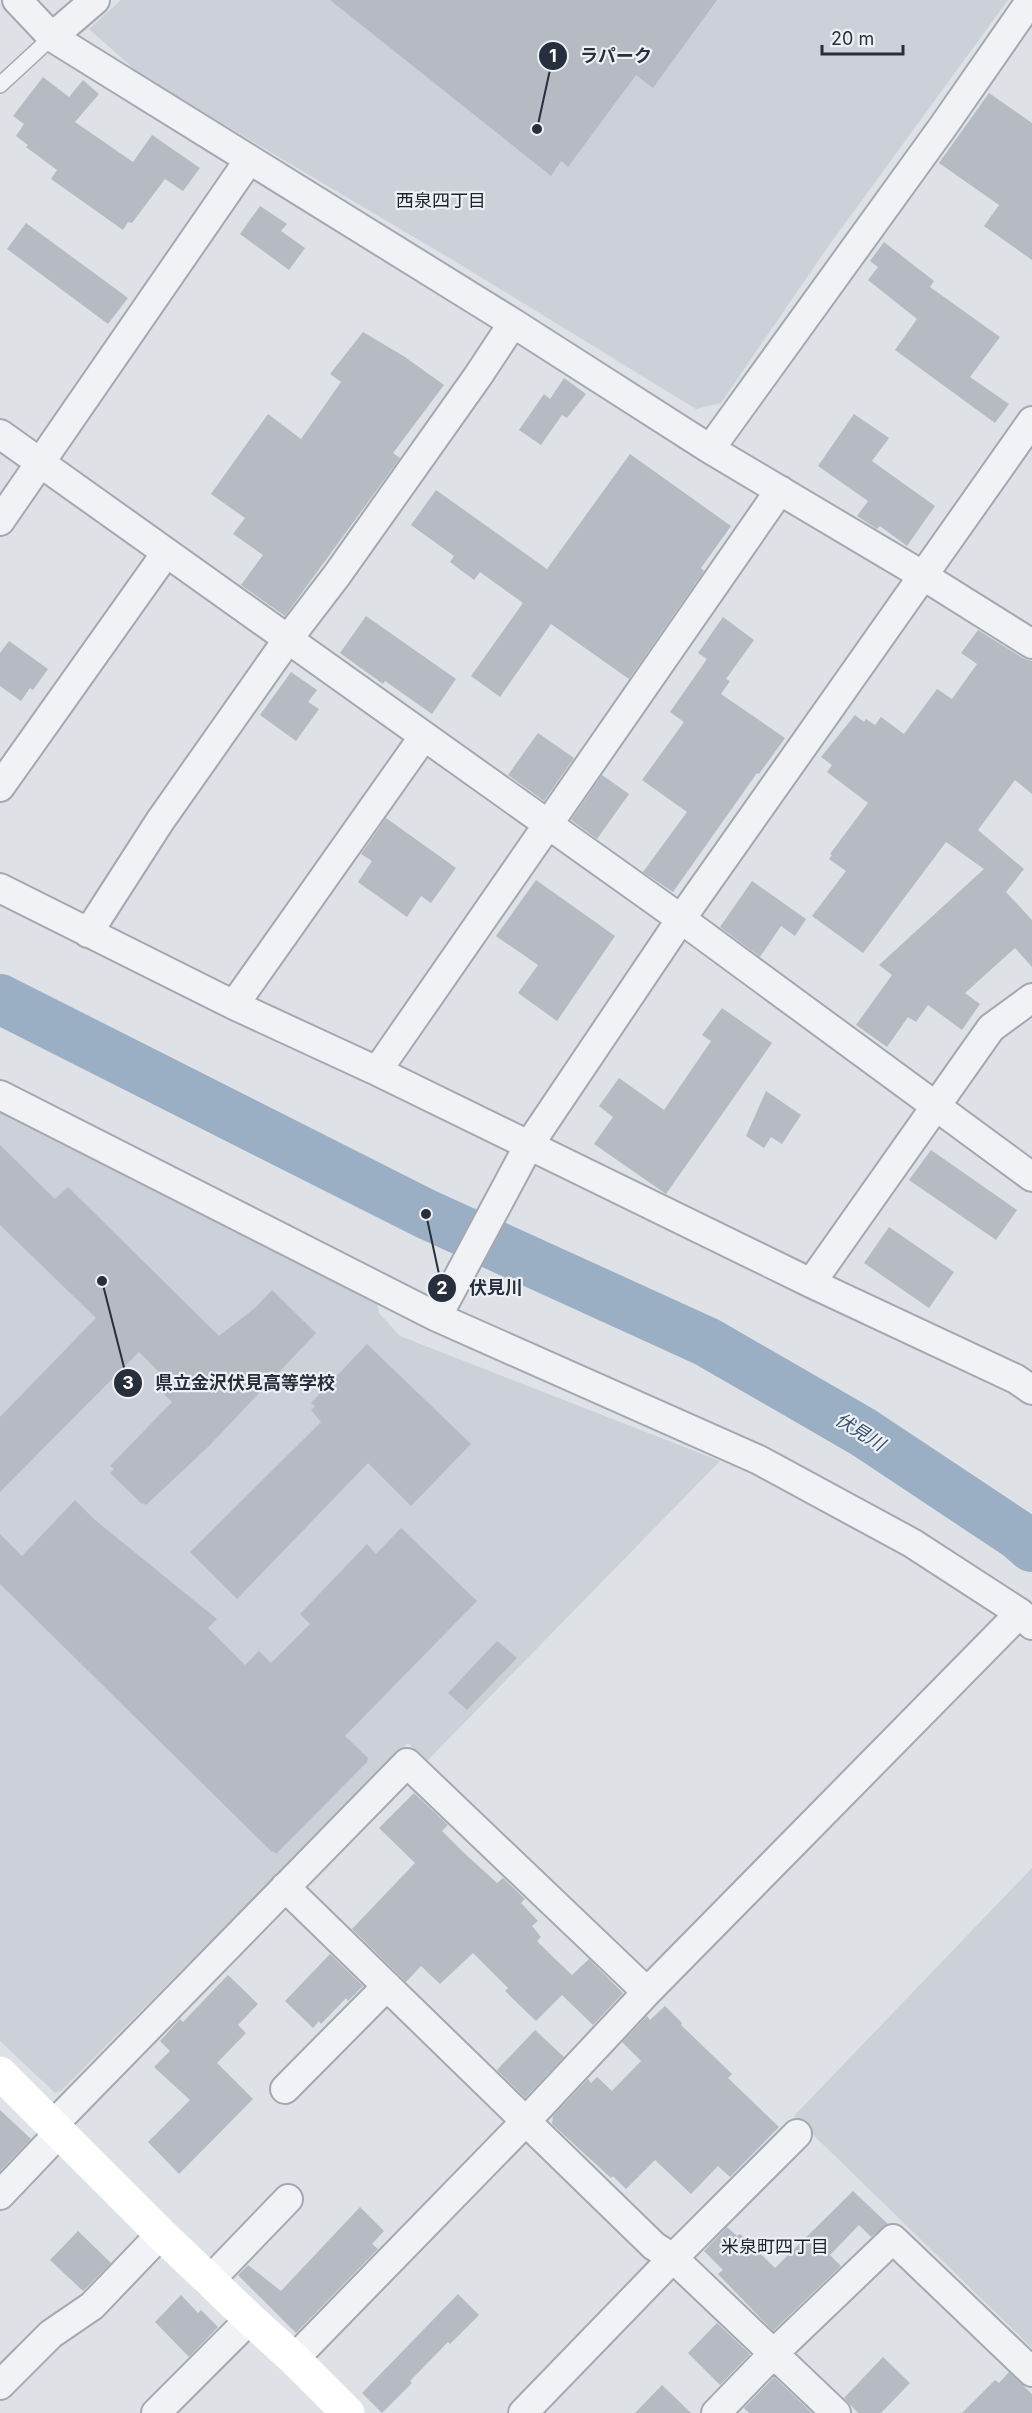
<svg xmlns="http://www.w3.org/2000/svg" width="1032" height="2413" font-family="Inter,'Noto Sans JP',sans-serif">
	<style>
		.built { fill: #ccd0d8 }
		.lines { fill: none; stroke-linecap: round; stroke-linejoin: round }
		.river { stroke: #9bafc4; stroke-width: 50 }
		.building { fill: #b6bac3 }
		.lane-casing { stroke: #a4a8b0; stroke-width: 18 }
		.street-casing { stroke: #a4a8b0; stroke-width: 32 }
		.lane { stroke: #f0f2f5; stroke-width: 15 }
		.street { stroke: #f0f2f5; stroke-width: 28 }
		.secondary { stroke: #fff; stroke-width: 33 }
		.labels { text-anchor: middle; stroke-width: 4.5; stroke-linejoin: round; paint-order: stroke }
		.neighbourhood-label { font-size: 18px; fill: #1b212d; stroke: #edf0f4 }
		.water-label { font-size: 18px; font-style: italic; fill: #364e6d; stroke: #edf0f4 }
		.leader { fill: none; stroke: #282f3c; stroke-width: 2 }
		.callout-dot { fill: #282f3c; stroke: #edf0f4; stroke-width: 2 }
		.mark-label { font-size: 18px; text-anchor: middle; font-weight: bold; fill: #fff }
		.callout-label { font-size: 18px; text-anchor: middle; font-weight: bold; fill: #282f3c; stroke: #edf0f4; stroke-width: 4.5; stroke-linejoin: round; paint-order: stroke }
	</style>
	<rect width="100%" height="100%" fill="#dee1e6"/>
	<!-- built -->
	<path class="built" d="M 121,0 L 1008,0 L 827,248 L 721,403 L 696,409 L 456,262 L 142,76 L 89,29 Z
		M 0,1107 L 376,1298 L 379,1313 L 400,1336 L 720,1461 L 427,1761 L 408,1743 L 62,2090 L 55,2093 L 0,2041 Z
		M 1032,1868 L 1032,2348 L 794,2116 Z"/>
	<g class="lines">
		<!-- river -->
		<path class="river" d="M 0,999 L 426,1214 L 707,1342 L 863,1432 L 1018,1535 L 1032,1547"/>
	</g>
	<!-- building -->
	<path class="building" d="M 330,0 L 717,0 L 653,88 L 636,75 L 568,167 L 561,161 L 551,176 Z
		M 43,77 L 69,97 L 83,80 L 99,94 L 75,122 L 133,162 L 152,135 L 200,168 L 183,191 L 165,179 L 132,223 L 128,222 L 123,230 L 51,179 L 57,170 L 26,147 L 28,145 L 16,136 L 24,124 L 13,116 Z
		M 989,93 L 1032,123 L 1032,260 L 984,226 L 999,205 L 939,163 Z
		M 260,206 L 287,224 L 281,231 L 305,248 L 289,270 L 240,234 Z
		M 26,223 L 128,298 L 108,324 L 7,249 Z
		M 884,242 L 934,281 L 930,287 L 1000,337 L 970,377 L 1009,404 L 995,423 L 895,350 L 917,319 L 868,280 L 878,267 L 870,261 Z
		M 363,332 L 405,357 L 444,385 L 393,453 L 400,458 L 285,616 L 241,585 L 263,555 L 233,534 L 245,518 L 211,494 L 268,414 L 301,439 L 341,382 L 330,374 Z
		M 564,378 L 586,394 L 567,418 L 562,415 L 541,445 L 519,430 L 544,394 L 550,399 Z
		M 854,414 L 889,438 L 872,461 L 935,506 L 907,546 L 880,526 L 877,529 L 857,516 L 868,501 L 818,466 Z
		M 630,454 L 731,526 L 701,568 L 704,571 L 629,679 L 551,624 L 500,697 L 471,676 L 523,603 L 480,572 L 474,580 L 450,562 L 454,556 L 411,525 L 436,490 L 547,569 Z
		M 366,616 L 456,679 L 432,714 L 385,681 L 383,684 L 340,653 Z
		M 723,617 L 754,640 L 726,679 L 730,681 L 721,694 L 785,738 L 759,774 L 757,773 L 673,892 L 643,872 L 687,812 L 642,780 L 684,722 L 670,712 L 707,659 L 698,653 Z
		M 978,630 L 1023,658 L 1032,661 L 1032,794 L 1015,780 L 978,830 L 1024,869 L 1006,892 L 1032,920 L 1032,967 L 1015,948 L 965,993 L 980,1004 L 962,1030 L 928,1005 L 916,1022 L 908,1017 L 887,1047 L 856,1025 L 892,975 L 879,965 L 984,869 L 946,842 L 863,953 L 812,916 L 846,871 L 829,859 L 832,855 L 830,854 L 868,803 L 827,772 L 832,765 L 821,757 L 855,715 L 864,722 L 866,719 L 875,725 L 881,717 L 904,734 L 937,689 L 952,699 L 977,664 L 961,653 Z
		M 9,641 L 48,669 L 33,690 L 30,688 L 21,701 L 0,686 L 0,653 Z
		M 291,672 L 317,690 L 308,702 L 319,709 L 296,741 L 260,715 Z
		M 538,733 L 574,758 L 544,801 L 508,775 Z
		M 602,775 L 629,794 L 597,839 L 571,820 Z
		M 386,818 L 456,868 L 431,903 L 421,896 L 407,917 L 358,882 L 372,861 L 361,854 Z
		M 536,880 L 615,936 L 557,1021 L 518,993 L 538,965 L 496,936 Z
		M 752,881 L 806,919 L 795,936 L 781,926 L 760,957 L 720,927 Z
		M 722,1008 L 772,1043 L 666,1194 L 594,1144 L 613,1117 L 599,1106 L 619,1078 L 664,1110 L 711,1041 L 702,1035 Z
		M 766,1091 L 801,1115 L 782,1144 L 771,1137 L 764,1148 L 746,1136 Z
		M 0,1145 L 55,1199 L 68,1187 L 219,1336 L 255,1308 L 272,1290 L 316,1333 L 209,1446 L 146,1505 L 144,1503 L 142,1504 L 110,1473 L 114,1469 L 110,1466 L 172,1402 L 162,1392 L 170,1383 L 139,1352 L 0,1492 L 0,1417 L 96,1318 L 0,1225 Z
		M 931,1150 L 1017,1210 L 996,1240 L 909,1180 Z
		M 889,1227 L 954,1272 L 929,1308 L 864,1263 Z
		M 367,1344 L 471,1444 L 411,1506 L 368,1463 L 237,1599 L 190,1552 L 321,1422 L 311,1410 L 315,1406 L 311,1403 Z
		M 75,1500 L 95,1520 L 217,1619 L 208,1628 L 245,1665 L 259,1651 L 271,1663 L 310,1624 L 300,1614 L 367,1544 L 376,1554 L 401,1528 L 477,1601 L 345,1736 L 368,1758 L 367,1762 L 276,1854 L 273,1851 L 272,1852 L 0,1584 L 0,1534 L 22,1556 Z
		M 497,1641 L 517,1658 L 467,1710 L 448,1693 Z
		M 414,1793 L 448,1825 L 442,1831 L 463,1852 L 497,1883 L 503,1878 L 525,1899 L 521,1903 L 538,1921 L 532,1926 L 541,1937 L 537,1941 L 552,1956 L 572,1975 L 589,1959 L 623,1993 L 593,2025 L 562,1995 L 536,2021 L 505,1991 L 508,1988 L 473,1953 L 440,1984 L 421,1966 L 406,1982 L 352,1929 L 415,1863 L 379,1828 Z
		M 330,1954 L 363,1986 L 348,2001 L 346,1998 L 321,2024 L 319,2021 L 313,2028 L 285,2001 Z
		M 228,1975 L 258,2004 L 238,2025 L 246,2033 L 217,2063 L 253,2099 L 179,2174 L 148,2142 L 190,2100 L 154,2067 L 170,2051 L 160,2041 L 180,2019 L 183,2022 Z
		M 665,2006 L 682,2023 L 681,2025 L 732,2074 L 728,2078 L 779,2127 L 730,2177 L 718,2166 L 691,2194 L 655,2160 L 626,2189 L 613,2176 L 611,2178 L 552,2124 L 553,2116 L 588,2079 L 591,2083 L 597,2077 L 612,2091 L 641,2061 L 622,2042 L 647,2016 L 650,2020 Z
		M 535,2030 L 564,2057 L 525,2098 L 497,2070 Z
		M 0,2110 L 31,2139 L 0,2171 Z
		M 853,2191 L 888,2224 L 871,2237 L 859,2225 L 830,2255 L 841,2266 L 773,2331 L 718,2274 L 723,2270 L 704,2251 L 727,2227 L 737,2236 L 740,2234 L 775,2268 Z
		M 360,2207 L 384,2231 L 372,2244 L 378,2249 L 296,2333 L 238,2275 L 248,2265 L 281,2291 Z
		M 78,2231 L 111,2263 L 83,2291 L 50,2260 Z
		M 458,2294 L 479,2315 L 450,2344 L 448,2342 L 410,2381 L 412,2383 L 382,2413 L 362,2393 Z
		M 181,2295 L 198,2313 L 201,2310 L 218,2327 L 189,2357 L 155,2322 Z
		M 717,2323 L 750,2354 L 720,2385 L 688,2353 Z
		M 883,2357 L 910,2383 L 881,2413 L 858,2413 L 844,2398 Z
		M 1009,2372 L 1032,2394 L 1032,2413 L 962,2413 L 995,2380 L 999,2383 Z
		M 774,2377 L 812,2413 L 749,2413 L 744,2408 Z
		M 662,2385 L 691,2413 L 635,2413 Z"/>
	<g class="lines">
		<defs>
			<path id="lane" d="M 0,85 L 52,37"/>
			<path id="street" d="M 17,0 L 52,37 L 513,323 L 710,449 L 942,128 L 1031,0
				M 52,37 L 95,0
				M 0,434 L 681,919 L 1032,1177
				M 710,449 L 922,575 L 1032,644
				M 0,521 L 249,160
				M 0,787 L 166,553
				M 0,888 L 234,1005 L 377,1071 L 811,1283 L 1016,1379 L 1032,1390
				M 88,933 L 160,821 L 288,639 L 337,575 L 478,376 L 513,323
				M 234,1005 L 424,736
				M 377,1071 L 780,490
				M 0,1095 L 437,1317 L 759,1460 L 912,1543 L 1020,1613
				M 811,1283 L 991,1028 L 1032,998
				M 437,1317 L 529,1145 L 681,919 L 1032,421
				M 285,1887 L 654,2246 L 673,2258 L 797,2134
				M 285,2089 L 387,1986
				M 53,2125 L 407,1763 L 647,1992 L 1020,1613 L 1032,1625
				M 0,2195 L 60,2132
				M 209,2281 L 288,2199
				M 294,2359 L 526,2121 L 647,1992
				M 0,2385 L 51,2334 L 92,2306 L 161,2234
				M 156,2413 L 250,2319
				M 523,2413 L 673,2258 L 836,2413
				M 716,2413 L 773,2354 L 893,2239 L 1032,2372"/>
		</defs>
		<!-- lane casing -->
		<use href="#lane" class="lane-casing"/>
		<!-- street casing -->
		<use href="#street" class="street-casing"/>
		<!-- lane -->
		<use href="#lane" class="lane"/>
		<!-- street -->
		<use href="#street" class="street"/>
		<!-- secondary -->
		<path class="secondary" d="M 0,2073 L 161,2234 L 250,2319 L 294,2359 L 348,2413"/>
	</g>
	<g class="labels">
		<!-- neighbourhood labels -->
		<g class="neighbourhood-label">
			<text x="441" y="207">西泉四丁目</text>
			<text x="775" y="2253">米泉町四丁目</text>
		</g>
		<!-- water labels -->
		<g class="water-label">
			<text transform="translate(860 1432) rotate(32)" y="6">伏見川</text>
		</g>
	</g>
	<!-- callouts -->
	<path class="leader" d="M537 129L553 56M426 1214L442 1288M102 1281L128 1383"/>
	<g class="callout-dot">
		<circle cx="537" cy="129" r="6"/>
		<circle cx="426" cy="1214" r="6"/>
		<circle cx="102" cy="1281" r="6"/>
		<circle cx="553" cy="56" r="15"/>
		<circle cx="442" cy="1288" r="15"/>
		<circle cx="128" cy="1383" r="15"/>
	</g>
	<g class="mark-label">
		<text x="553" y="62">1</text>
		<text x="442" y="1294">2</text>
		<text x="128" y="1389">3</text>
	</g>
	<g class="callout-label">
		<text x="616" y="62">ラパーク</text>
		<text x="496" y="1294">伏見川</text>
		<text x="245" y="1389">県立金沢伏見高等学校</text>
	</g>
	<!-- scale -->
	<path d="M822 45v9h81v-9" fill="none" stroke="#282f3c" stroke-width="3"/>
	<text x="831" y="45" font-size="18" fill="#282f3c" stroke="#edf0f4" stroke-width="4.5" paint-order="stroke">20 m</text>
</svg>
